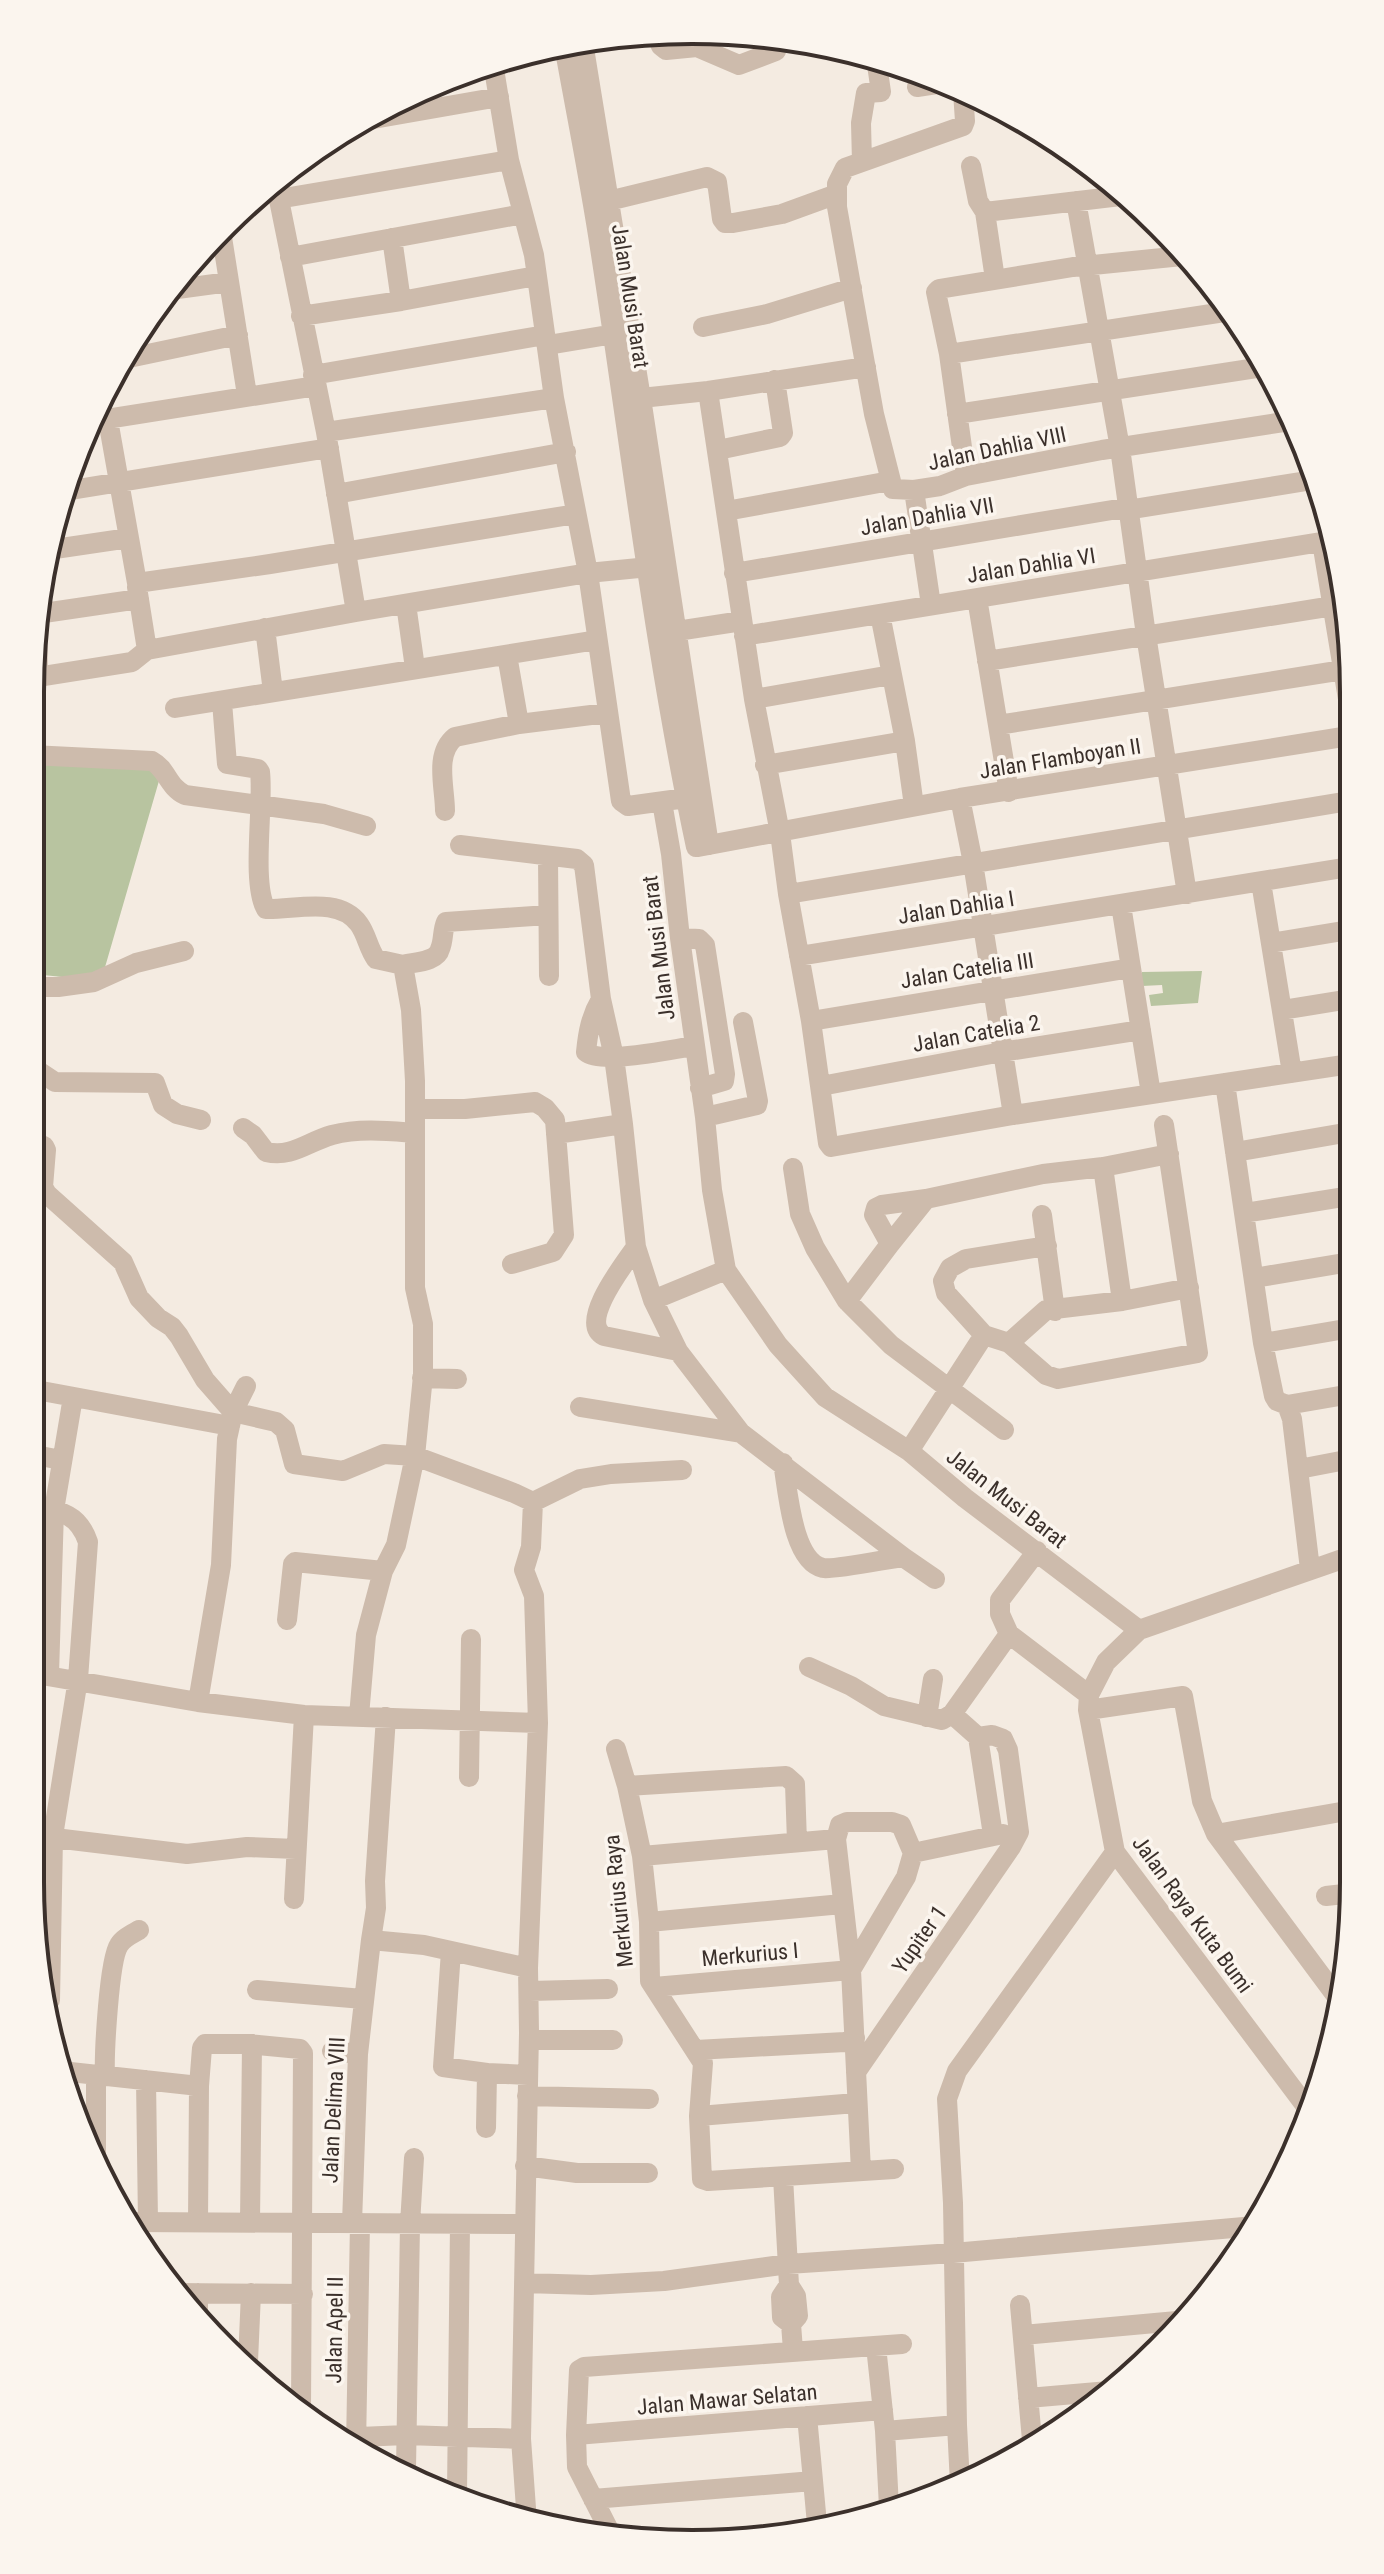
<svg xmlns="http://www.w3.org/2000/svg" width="1384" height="2574" font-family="'Roboto Condensed',sans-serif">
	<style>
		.green { fill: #b8c4a0 }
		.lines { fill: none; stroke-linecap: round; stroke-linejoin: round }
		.minor { stroke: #cdbbac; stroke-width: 20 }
		.labels { text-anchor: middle; stroke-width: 7; stroke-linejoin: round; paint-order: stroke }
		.street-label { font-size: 22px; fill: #3b302b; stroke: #fbf5ee }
		.rim { fill: none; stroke: #3b302b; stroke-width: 4 }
	</style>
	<rect width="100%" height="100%" fill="#f4ebe1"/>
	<!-- green -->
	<path class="green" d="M 31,757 L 163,767 L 101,981 L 43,975 L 31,989 Z
		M 1202,971 L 1198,1003 L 1151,1006 L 1149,995 L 1163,993 L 1162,985 L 1142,986 L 1142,972 Z"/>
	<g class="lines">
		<!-- minor -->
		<path class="minor" d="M 655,32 L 661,46 L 666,50 L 697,47 L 739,65 L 776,51
			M 583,42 L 641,398 L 709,845
			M 564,45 C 576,113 590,181 600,248 C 631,448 654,650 696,847
			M 493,63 L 509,160 L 534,255 L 554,398 L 588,573 L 621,801 L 628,806 L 686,798
			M 917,87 L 943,83
			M 963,92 L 965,121 L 963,126 L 845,168 L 837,184 L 837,207 L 874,414 L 893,489 L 914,490 L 940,486 L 966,476 L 1102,450 L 1290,421
			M 362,121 L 499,97
			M 862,162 L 861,123 L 866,93 L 881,92 L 876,58
			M 971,166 L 978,201 L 985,212 L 995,279
			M 275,180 L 326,432 L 356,612
			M 278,199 L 509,160
			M 1076,201 L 1120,448 L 1146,635 L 1187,894
			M 596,204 L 707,177 L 717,182 L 722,219 L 725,223 L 733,223 L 782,214 L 837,194
			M 985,212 L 1129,195
			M 221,231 L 247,395
			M 392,238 L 401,301
			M 290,257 L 523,214
			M 170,290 L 229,282
			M 301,316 L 401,301 L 536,276
			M 703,327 L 767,314 L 852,288
			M 548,345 L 626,332
			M 949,354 L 1231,311
			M 124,359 L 238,335
			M 313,375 L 545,335
			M 708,391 L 754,699 L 780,833 L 788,894 L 811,1021 L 828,1143 L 831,1147 L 1013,1115 L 1350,1064
			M 641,398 L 708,391 L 866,367
			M 957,414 L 1263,367
			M 108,420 L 137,583 L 270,564 L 576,514
			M 94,421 L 316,386
			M 326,432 L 554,398
			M 718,450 L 780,437 L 783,433 L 775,380
			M 966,476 L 949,354 L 936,292 L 939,289 L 1073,267 L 1182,256
			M 914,490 L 931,605
			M 65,491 L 329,448
			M 336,494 L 566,452
			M 726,511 L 890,481
			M 1322,542 L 1349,705
			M 48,550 L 129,538
			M 734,573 L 1112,510 L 1127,510 L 1319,479
			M 137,587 L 147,650
			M 977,598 L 1009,792
			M 406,604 L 415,668
			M 37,614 L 139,599
			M 880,614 L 905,741 L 914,806
			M 37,617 L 38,676
			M 265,628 L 273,692
			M 677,631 L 742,621
			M 744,636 L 1333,540
			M 507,655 L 519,724
			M 987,661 L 1333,606
			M 31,678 L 132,662 L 147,650 L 356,612 L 588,573 L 659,566
			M 754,699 L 891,675
			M 222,702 L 227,764 L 258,769 L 260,772 C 264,804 251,883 266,909 C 295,910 339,896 359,924 C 367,935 368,948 376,959 L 403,965
			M 175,708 L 597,640
			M 998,725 L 1343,670
			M 31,755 L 152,761 C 167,769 168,787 185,795 L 324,814 L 366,826
			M 765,765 L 905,741
			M 960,798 L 973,863 L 1013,1115
			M 662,802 L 671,854 L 680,938 L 705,1117 L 712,1190 L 726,1270 L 778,1345 L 825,1397 L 909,1451 L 965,1498 L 1139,1630
			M 445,811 C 445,787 434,754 455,737 L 519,724 L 607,713
			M 460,845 L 577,859 L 584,865 L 601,999 L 614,1057 L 623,1124 L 556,1134
			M 698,847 L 960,798 L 1349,736
			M 548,857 L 549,976
			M 1261,882 L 1292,1073
			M 788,894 L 1349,801
			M 1121,905 L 1151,1094
			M 680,938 L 699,939 L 705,945 L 725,1074 L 724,1081 L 700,1088
			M 1271,943 L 1349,930
			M 799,956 L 1349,867
			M 31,987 L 58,987 L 94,982 L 136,963 L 184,951
			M 601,999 C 591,1016 588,1032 586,1052 C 602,1065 672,1049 695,1046
			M 1282,1010 L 1350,999
			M 811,1021 L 1131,968
			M 31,1066 L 55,1082 L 155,1083 L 163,1105 L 177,1114 L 201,1120
			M 1225,1083 L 1263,1343 L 1274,1396 L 1277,1401 L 1287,1405 L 1292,1419 L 1310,1569
			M 821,1086 L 1002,1052 L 1141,1030
			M 415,1109 L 465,1109 L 535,1102 L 545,1108 L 555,1120 L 564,1235 L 553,1252 L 512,1264
			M 705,1117 L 757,1105 L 758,1101 L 743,1022
			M 623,1124 L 636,1247 L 653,1300 L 678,1351 L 741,1433 L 903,1557 L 935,1579
			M 243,1128 L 253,1135 L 266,1152 C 292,1158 307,1142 332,1135 C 360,1128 388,1131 415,1133
			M 31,1142 L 44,1146 L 46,1150 L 43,1187 L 47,1194 L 123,1262 L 139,1298 L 158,1318 L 172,1327 L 179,1336 L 205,1380 L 233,1412 L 276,1422 L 285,1430 L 294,1464 L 343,1471 L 384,1454 L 415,1456 L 514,1493 L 533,1502
			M 1235,1152 L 1350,1132
			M 1103,1167 L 1122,1301
			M 793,1168 L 800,1214 L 815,1248 L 847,1301
			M 926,1199 L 890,1244 L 874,1215 L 876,1208 L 882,1205 L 926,1199 L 1043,1174 L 1103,1167 L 1169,1154
			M 1244,1213 L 1350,1196
			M 1042,1215 L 1055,1311
			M 890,1244 L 847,1301 L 891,1345 L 1004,1430
			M 1047,1246 L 966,1259 L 950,1268 L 943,1281 L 946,1293 L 984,1335 L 1009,1343 L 1046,1310 L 1122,1301 L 1189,1288
			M 636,1247 C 625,1263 578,1322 604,1336 L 678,1351
			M 1254,1278 L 1350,1262
			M 653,1300 L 726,1270
			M 1009,1343 L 1046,1375 L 1058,1379 L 1198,1353 L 1164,1125
			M 1263,1343 L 1351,1328
			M 422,1378 L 457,1379
			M 31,1389 L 230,1426
			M 1287,1405 L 1351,1394
			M 580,1407 L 741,1433
			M 909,1451 L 984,1335
			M 30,1454 L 61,1460
			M 783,1463 C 788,1490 792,1561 823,1568 C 835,1570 887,1559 903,1557
			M 1299,1469 L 1351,1459
			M 533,1502 L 580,1479 L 611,1474 L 682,1470
			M 30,1506 C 59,1511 78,1512 88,1542 L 78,1679 L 53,1836 L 50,2000
			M 1037,1551 L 1000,1600 L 1000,1614 L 1009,1634 L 1089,1695
			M 287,1620 L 293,1564 L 295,1562 L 383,1571
			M 809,1667 L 851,1686 L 884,1706 L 942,1720 L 952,1714 L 1009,1634
			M 30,1673 L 198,1702 L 304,1715 L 538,1723
			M 49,1675 L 54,1510 L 73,1397
			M 198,1702 L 221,1565 L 227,1439 L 233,1412 L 246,1386
			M 1088,1710 L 1183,1696 L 1202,1801 L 1216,1834 L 1340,2001
			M 952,1714 L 978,1737 L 993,1835
			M 359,1716 L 366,1635 L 383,1571 L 396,1545 L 415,1456 L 423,1376 L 423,1324 L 415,1288 L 415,1081 L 411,1010 L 403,965 C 414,962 437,962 440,949 C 444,940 442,931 446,922 L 548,915
			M 927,1717 L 933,1679
			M 978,1737 L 992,1735 L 1003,1739 L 1008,1750 L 1019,1832
			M 616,1749 L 627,1786 L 642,1856 L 649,1922 L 650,1981 L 703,2063 L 699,2116 L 702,2179 L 708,2181 L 894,2169
			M 469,1777 L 471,1639
			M 627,1786 L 786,1776 L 795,1784 L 797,1842
			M 1216,1834 L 1352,1810
			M 30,1835 L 187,1854 L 247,1847 L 296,1849
			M 913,1853 L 1003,1834
			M 642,1856 L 836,1839
			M 1326,1896 L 1353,1893
			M 294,1899 L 304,1715
			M 649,1922 L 842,1904
			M 371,1940 L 376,1908 L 375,1881 L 386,1717
			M 451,1951 L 443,2067 L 487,2073
			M 654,1987 L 851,1970 L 906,1877 L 913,1853
			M 257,1990 L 363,1999
			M 530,1991 L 608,1989
			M 529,2040 L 613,2040
			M 696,2050 L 845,2042 L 855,2038
			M 332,2051 L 358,2054
			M 61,2071 L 199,2086 L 202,2048 L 205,2044 L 247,2044 L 300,2049 L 303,2053 L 301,2410
			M 856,2072 L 1011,1847 L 1019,1832
			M 105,2076 C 104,2054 109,1960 119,1945 C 123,1938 132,1934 139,1930
			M 146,2080 L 148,2222
			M 527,2096 L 649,2099
			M 1308,2109 L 1115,1852 L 1088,1710 L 1089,1695 L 1106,1662 L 1139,1630 L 1351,1556
			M 699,2116 L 856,2103
			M 486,2128 L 487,2073 L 528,2075
			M 96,2152 L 96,2075
			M 525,2166 L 577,2173 L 648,2173
			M 861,2171 L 851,1970 L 836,1839 L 840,1825 L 847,1822 L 892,1822 L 901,1825 L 913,1853
			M 783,2177 L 789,2285 L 796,2296 L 798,2316 L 791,2324 L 793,2350
			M 133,2222 L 525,2224
			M 198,2222 L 199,2086
			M 250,2222 L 252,2044
			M 352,2223 L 358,2054 L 371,1940 L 424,1945 L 528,1968
			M 524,2283 L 591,2285 L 664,2281 L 788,2264 L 953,2253 L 1255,2226
			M 789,2285 L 781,2297 L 782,2317 L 791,2324
			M 175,2293 L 303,2294
			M 1020,2305 L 1032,2440
			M 198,2314 L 198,2293
			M 1023,2335 L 1177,2321
			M 876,2346 L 885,2431 L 889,2507
			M 248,2361 L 251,2293
			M 1028,2398 L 1109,2391
			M 807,2416 L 817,2524
			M 885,2431 L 957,2425
			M 576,2435 L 883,2410
			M 336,2438 L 406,2435 L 521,2439
			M 356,2447 L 360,2223
			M 406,2469 L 410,2224 L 414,2158
			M 960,2484 L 957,2425 L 953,2203 L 947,2099 L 957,2071 L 1115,1852
			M 457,2493 L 460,2224
			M 593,2499 L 813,2481
			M 527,2522 L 521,2439 L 529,2033 L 528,1968 L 538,1723 L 534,1596 L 524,1570 L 531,1547 L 533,1502
			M 609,2530 L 577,2467 L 576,2435 L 579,2370 L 584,2367 L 902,2344"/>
	</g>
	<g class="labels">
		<!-- street labels -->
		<g class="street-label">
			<text transform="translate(631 296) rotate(81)" y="8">Jalan Musi Barat</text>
			<text transform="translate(997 448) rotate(-12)" y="8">Jalan Dahlia VIII</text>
			<text transform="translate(927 516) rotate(-10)" y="8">Jalan Dahlia VII</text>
			<text transform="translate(1031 565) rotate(-9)" y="8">Jalan Dahlia VI</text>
			<text transform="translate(1060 758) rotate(-9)" y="8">Jalan Flamboyan II</text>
			<text transform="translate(956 907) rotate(-9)" y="8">Jalan Dahlia I</text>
			<text transform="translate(658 948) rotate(-97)" y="8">Jalan Musi Barat</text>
			<text transform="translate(967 970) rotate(-9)" y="8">Jalan Catelia III</text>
			<text transform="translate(976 1033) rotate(-10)" y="8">Jalan Catelia 2</text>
			<text transform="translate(1007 1498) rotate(38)" y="8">Jalan Musi Barat</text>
			<text transform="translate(618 1901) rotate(-96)" y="8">Merkurius Raya</text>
			<text transform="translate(1193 1914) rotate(54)" y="8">Jalan Raya Kuta Bumi</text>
			<text transform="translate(919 1939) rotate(-55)" y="8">Yupiter 1</text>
			<text transform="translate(750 1954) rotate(-5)" y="8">Merkurius I</text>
			<text transform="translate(333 2110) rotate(-87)" y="8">Jalan Delima VIII</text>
			<text transform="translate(334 2330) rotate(-89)" y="8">Jalan Apel II</text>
			<text transform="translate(727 2399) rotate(-5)" y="8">Jalan Mawar Selatan</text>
		</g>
	</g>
	<!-- crop -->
	<path d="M0 0H1384V2574H0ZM692 44H692A648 648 0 0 1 1340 692V1882A648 648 0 0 1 692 2530H692A648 648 0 0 1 44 1882V692A648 648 0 0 1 692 44Z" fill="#fbf5ee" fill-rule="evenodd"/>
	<path class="rim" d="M692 44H692A648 648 0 0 1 1340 692V1882A648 648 0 0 1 692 2530H692A648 648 0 0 1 44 1882V692A648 648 0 0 1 692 44Z"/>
</svg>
